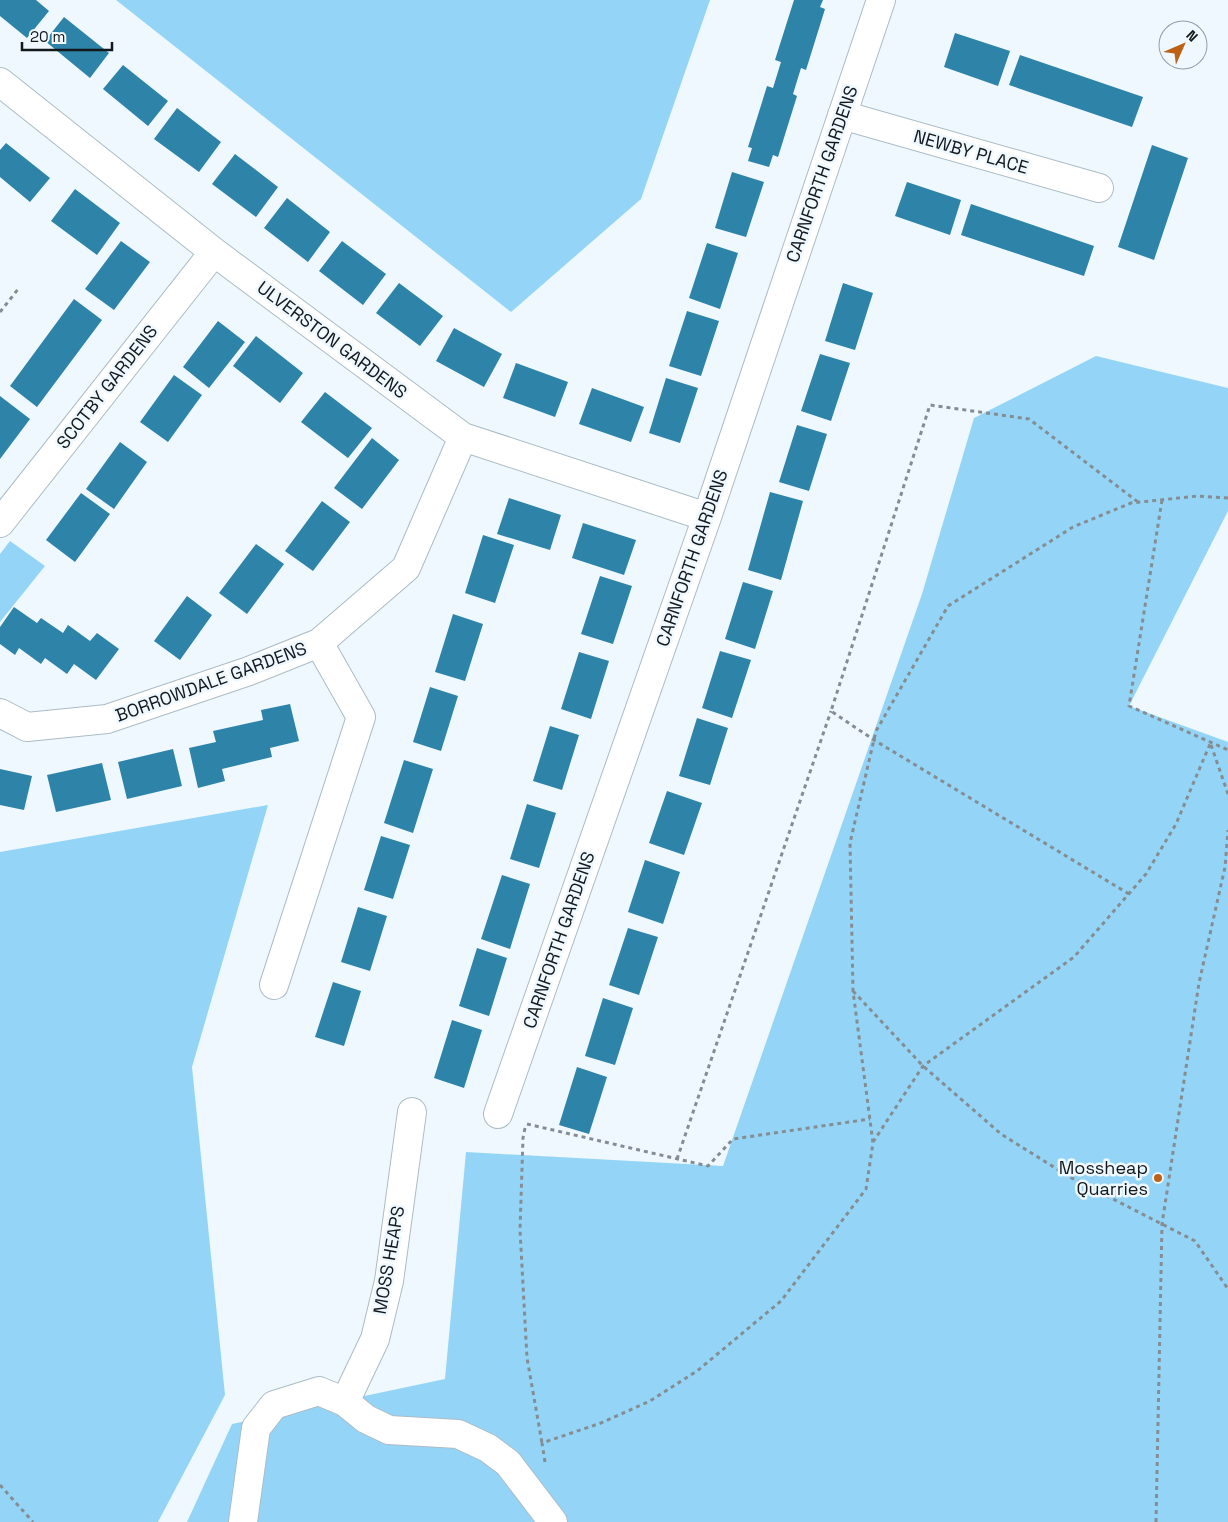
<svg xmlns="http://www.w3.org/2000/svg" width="1228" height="1522" font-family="'Space Grotesk',sans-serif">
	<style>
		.green { fill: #94d5f7 }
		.building { fill: #2e83a9 }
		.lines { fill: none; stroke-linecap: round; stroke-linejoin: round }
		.minor-casing { stroke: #acbcc5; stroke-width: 30 }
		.path { stroke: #858d92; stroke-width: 3; stroke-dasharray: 4 4; stroke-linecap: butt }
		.minor { stroke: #fff; stroke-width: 28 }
		.poi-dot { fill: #bf6115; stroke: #eef8fe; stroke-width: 2 }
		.labels { text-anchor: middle; stroke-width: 5; stroke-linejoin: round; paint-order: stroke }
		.street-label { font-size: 18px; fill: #12181b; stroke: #eef8fe }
		.poi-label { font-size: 18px; fill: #12181b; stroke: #eef8fe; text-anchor: end }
	</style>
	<rect width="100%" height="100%" fill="#eef8fe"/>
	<!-- green -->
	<path class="green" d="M 116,0 L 710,0 L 641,199 L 511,312 Z
		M 1096,356 L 1228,388 L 1228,511 L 1129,706 L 1228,742 L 1228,1522 L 187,1522 L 232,1424 L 445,1379 L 466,1152 L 723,1166 L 922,594 L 974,418 Z
		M 10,541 L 45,566 L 0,622 L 0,554 Z
		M 268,805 L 192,1067 L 225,1395 L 158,1522 L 0,1522 L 0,852 Z"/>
	<!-- building -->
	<path class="building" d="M 0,0 L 36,0 L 49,11 L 27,38 L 0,16 Z
		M 794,0 L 823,0 L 820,7 L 825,9 L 806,70 L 801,68 L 793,94 L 797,96 L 778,157 L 773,155 L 769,167 L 748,161 L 752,148 L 748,147 L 767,86 L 773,88 L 781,62 L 775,60 Z
		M 64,17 L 109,53 L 90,78 L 45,41 Z
		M 955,33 L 1010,51 L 998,86 L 944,67 Z
		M 1020,55 L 1143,97 L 1132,127 L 1009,85 Z
		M 123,65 L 168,101 L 148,126 L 103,89 Z
		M 177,108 L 221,142 L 199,172 L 154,139 Z
		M 6,143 L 50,178 L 30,202 L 0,177 L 0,150 Z
		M 1152,145 L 1188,158 L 1154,260 L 1118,247 Z
		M 235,154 L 278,187 L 256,217 L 212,184 Z
		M 732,172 L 764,182 L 746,237 L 715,228 Z
		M 907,182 L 961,200 L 950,235 L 895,216 Z
		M 75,189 L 120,223 L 97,255 L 51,221 Z
		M 287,198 L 330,232 L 308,262 L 264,228 Z
		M 971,204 L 1094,246 L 1084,276 L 961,235 Z
		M 121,241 L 150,262 L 114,310 L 85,289 Z
		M 342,241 L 386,274 L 363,305 L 319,271 Z
		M 707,243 L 738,253 L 720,309 L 689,298 Z
		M 399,283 L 443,316 L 420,346 L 376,313 Z
		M 843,283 L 873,293 L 855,350 L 825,341 Z
		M 74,299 L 102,320 L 37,407 L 10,386 Z
		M 687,311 L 719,321 L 701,376 L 669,366 Z
		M 218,321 L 245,342 L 209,388 L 183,367 Z
		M 454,328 L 502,354 L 484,387 L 436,361 Z
		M 256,336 L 303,373 L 280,403 L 233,366 Z
		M 820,354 L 850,363 L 831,421 L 801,411 Z
		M 516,363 L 568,382 L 555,417 L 503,398 Z
		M 174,375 L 202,395 L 168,442 L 140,422 Z
		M 666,378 L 698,388 L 680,443 L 649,433 Z
		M 592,388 L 644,407 L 631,442 L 579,424 Z
		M 325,392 L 372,428 L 348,458 L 301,422 Z
		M 0,396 L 30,419 L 0,459 Z
		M 797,425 L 827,434 L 809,491 L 779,482 Z
		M 372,438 L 399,460 L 362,509 L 334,488 Z
		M 120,442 L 147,462 L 114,509 L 86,489 Z
		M 770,492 L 803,501 L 781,580 L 748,570 Z
		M 81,493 L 110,514 L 75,562 L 46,540 Z
		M 509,498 L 561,515 L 550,550 L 497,534 Z
		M 322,501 L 350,522 L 313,571 L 285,551 Z
		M 583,523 L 636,540 L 624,575 L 572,558 Z
		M 483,535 L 514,545 L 495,603 L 465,593 Z
		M 256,544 L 284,564 L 247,614 L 219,593 Z
		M 600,576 L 632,586 L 613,644 L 581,634 Z
		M 743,582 L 773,591 L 755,649 L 725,639 Z
		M 187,596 L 212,615 L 180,660 L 154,641 Z
		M 14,607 L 37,623 L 41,618 L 63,633 L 68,625 L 90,641 L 97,633 L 119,649 L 96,680 L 74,664 L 67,674 L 45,658 L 41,664 L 19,648 L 15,655 L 0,644 L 0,627 Z
		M 453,614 L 483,624 L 465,681 L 435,672 Z
		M 720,651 L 751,660 L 732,718 L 702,708 Z
		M 579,652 L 609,661 L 591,719 L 561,709 Z
		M 430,687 L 458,696 L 441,751 L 413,742 Z
		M 290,704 L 299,741 L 270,748 L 272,757 L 222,769 L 225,781 L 198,788 L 189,748 L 216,742 L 213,731 L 263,720 L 261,710 Z
		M 697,718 L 728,728 L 710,785 L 679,776 Z
		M 550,726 L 579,735 L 562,790 L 533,781 Z
		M 173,749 L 182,786 L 127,799 L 118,762 Z
		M 404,760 L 433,769 L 413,833 L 384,823 Z
		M 102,763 L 111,800 L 56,812 L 47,775 Z
		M 0,769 L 32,776 L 24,810 L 0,805 Z
		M 667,791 L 702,803 L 684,855 L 649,843 Z
		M 527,804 L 556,813 L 539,868 L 510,859 Z
		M 381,836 L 410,845 L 393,899 L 364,890 Z
		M 645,860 L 680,872 L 663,924 L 628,912 Z
		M 502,875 L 530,884 L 510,949 L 481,939 Z
		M 358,907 L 387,916 L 370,971 L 341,962 Z
		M 628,928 L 658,937 L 639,995 L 609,985 Z
		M 477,948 L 507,958 L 489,1016 L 459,1006 Z
		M 333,982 L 361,991 L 344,1046 L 315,1037 Z
		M 603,998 L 633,1008 L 615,1065 L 585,1056 Z
		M 452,1020 L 482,1030 L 464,1088 L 434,1078 Z
		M 577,1067 L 607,1077 L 589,1134 L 559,1125 Z"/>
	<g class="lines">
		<defs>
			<path id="minor" d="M 0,82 L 214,252 L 463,437 L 707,517
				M 842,115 L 1099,188
				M 0,523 L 214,252
				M 0,713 L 27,727 L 107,719 L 249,671 L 319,643 L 406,568 L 463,437
				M 274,985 L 361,717 L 319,643
				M 498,1114 L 707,517 L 881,0
				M 345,1402 L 375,1339 L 389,1281 L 412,1112
				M 243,1522 L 256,1428 L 274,1405 L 319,1391 L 345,1402 L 366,1419 L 389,1430 L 458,1434 L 488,1448 L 508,1463 L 553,1522"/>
		</defs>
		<!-- minor casing -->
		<use href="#minor" class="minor-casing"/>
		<!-- path -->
		<path class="path" d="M 0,312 L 19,288
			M 1162,500 L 1129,706 L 1228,750
			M 1211,745 L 1228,794
			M 1129,894 L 874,740 L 831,711 L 930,405 L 1029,419 L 1138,502
			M 853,991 L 923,1066 L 1001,1134 L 1068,1176 L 1195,1241 L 1228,1289
			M 527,1124 L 708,1166 L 733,1139 L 870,1119
			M 525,1128 L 523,1138 L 520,1230 L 527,1358 L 542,1443
			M 873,1142 L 923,1066 L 1074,957 L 1146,874 L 1176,824 L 1210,744
			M 677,1159 L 831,711
			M 545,1462 L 542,1443 L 601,1423 L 650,1401 L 697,1371 L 781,1301 L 866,1189 L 873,1143 L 853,991 L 850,843 L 876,731 L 948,606 L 1073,527 L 1131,503 L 1198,496 L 1228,498
			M 0,1485 L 33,1522
			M 1156,1522 L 1162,1224 L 1199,983 L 1225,867 L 1228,830"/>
		<!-- minor -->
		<use href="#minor" class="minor"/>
	</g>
	<!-- markers -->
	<circle class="poi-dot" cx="1158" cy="1178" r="5"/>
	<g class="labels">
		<!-- street labels -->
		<g class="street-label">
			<text transform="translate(971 152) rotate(16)" y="6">NEWBY PLACE</text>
			<text transform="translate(822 174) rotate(-71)" y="6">CARNFORTH GARDENS</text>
			<text transform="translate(332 340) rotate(37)" y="6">ULVERSTON GARDENS</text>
			<text transform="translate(107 387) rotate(-52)" y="6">SCOTBY GARDENS</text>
			<text transform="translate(692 558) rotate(-71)" y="6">CARNFORTH GARDENS</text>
			<text transform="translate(211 682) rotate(-20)" y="6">BORROWDALE GARDENS</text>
			<text transform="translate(559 940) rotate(-71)" y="6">CARNFORTH GARDENS</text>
			<text transform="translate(389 1260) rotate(-80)" y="6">MOSS HEAPS</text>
		</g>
		<!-- poi labels -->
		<g class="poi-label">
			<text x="1148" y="1174">Mossheap<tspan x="1148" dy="21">Quarries</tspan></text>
		</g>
	</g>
	<!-- north arrow -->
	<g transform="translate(1183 45) rotate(45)"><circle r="24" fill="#eef8fe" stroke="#969ea3"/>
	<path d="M0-4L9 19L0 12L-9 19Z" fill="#bf6115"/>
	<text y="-8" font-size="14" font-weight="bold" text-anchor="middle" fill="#12181b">N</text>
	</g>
	<!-- scale -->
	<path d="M22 42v8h90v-8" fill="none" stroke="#12181b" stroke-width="2.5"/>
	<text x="30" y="42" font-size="15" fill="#12181b" stroke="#eef8fe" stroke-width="4" paint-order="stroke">20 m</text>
</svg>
